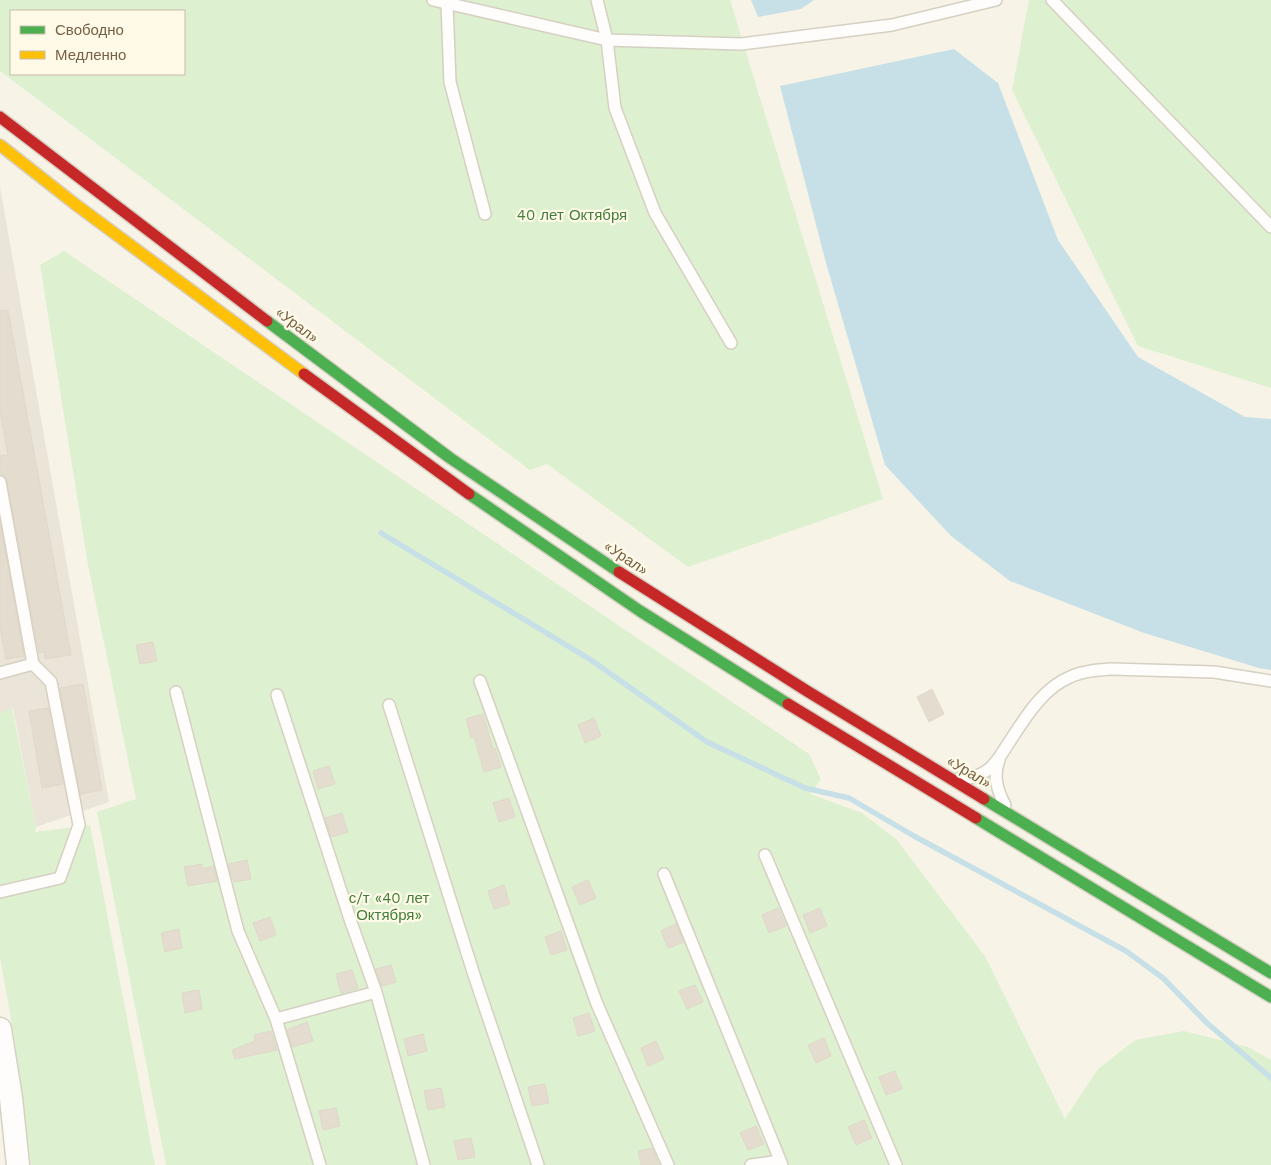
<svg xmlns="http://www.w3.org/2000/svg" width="1271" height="1165" font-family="'Work Sans',sans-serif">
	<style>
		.industrial { fill: #eae5d8 }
		.green { fill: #ddf0d0; fill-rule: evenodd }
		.water { fill: #c7e0e8 }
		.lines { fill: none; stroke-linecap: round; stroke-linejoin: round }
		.stream { stroke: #c7e0e8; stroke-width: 5.5 }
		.building { fill: #e4dcce; stroke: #e0d8c9 }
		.lane-casing { stroke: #d6d0c2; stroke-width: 14 }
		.street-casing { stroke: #d6d0c2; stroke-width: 25 }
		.fast-casing { stroke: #d6cfc3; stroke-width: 14 }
		.slow-casing { stroke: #d6cfc3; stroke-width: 14 }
		.jam-casing { stroke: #d6cfc3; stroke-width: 14 }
		.lane { stroke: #fefdfb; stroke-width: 11 }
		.street { stroke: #fefdfb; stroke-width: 22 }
		.fast { stroke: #4caf50; stroke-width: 11 }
		.slow { stroke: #ffc107; stroke-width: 11 }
		.jam { stroke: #c62828; stroke-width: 11 }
		.labels { text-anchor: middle; stroke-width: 4.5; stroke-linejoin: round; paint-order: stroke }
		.park-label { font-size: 15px; fill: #437f3b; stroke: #fffae8 }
		.street-label { font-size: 15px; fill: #776045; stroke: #fffae8 }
	</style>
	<rect width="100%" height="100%" fill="#f7f4e7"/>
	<!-- industrial -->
	<path class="industrial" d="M 0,187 L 109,802 L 36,827 L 13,708 L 0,714 Z"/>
	<!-- green -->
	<path class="green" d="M 0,0 L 730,0 L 883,499 L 688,567 L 547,464 L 530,470 L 0,71 ZM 11,11 L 184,11 L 184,74 L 11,74 Z
		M 1029,0 L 1271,0 L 1271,388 L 1138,346 L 1012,90 Z
		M 64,251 L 809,754 L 821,779 L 810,794 L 862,813 L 896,839 L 985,956 L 1065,1119 L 1098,1069 L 1135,1040 L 1184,1031 L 1248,1047 L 1271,1060 L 1271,1165 L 166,1165 L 97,812 L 136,799 L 88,565 L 40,265 Z
		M 12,708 L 36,827 L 35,832 L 90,825 L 155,1165 L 31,1165 L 15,1042 L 0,957 L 0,714 Z"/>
	<!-- water -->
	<path class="water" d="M 751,0 L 814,0 L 801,9 L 758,17 Z
		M 954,49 L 998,83 L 1058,240 L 1138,357 L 1245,417 L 1271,419 L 1271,670 L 1259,668 L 1144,633 L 1010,581 L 951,536 L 885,465 L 826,263 L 780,86 Z"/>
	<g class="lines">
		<!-- stream -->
		<path class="stream" d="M 381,533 L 591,660 L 707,742 L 805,788 L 849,798 L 914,836 L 1126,951 L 1163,978 L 1207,1023 L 1271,1078"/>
	</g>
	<!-- building -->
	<path class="building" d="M 8,310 L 71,655 L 45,659 L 44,652 L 39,653 L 7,481 L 5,477 L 0,475 L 0,456 L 8,455 L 0,412 L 0,311 Z
		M 0,524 L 24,656 L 6,659 L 0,627 Z
		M 153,642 L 157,661 L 140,664 L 136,645 Z
		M 83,684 L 102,790 L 80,794 L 60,688 Z
		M 932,689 L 944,714 L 929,722 L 917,697 Z
		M 48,708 L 63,784 L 42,788 L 29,711 Z
		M 483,714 L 493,749 L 495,748 L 501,767 L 484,772 L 474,737 L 471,738 L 466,719 Z
		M 594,718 L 601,736 L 585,743 L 578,725 Z
		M 329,766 L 335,784 L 318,789 L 313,771 Z
		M 509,798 L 515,817 L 499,822 L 493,803 Z
		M 342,813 L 348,832 L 331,837 L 325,818 Z
		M 247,860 L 251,879 L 234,882 L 228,864 Z
		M 202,864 L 202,869 L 214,866 L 217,881 L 188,886 L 184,867 Z
		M 588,880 L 596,898 L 580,905 L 572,887 Z
		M 504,885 L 510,904 L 494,909 L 488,891 Z
		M 778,908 L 786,926 L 769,933 L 762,915 Z
		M 820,908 L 827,926 L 810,933 L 803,915 Z
		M 270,917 L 276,935 L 260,941 L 253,923 Z
		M 676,924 L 684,942 L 668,948 L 661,931 Z
		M 179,929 L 182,948 L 165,952 L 161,933 Z
		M 561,931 L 567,950 L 551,955 L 545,937 Z
		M 391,965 L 396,982 L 382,986 L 376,969 Z
		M 352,970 L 358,988 L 341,993 L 336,974 Z
		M 695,985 L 703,1002 L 687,1009 L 679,991 Z
		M 199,990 L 202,1009 L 185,1013 L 182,993 Z
		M 589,1013 L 595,1031 L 578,1036 L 573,1018 Z
		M 307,1022 L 313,1041 L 292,1047 L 287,1030 Z
		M 271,1031 L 277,1050 L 235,1059 L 232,1050 L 255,1041 L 254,1035 Z
		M 423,1034 L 427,1051 L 408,1056 L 404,1039 Z
		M 824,1038 L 831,1056 L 816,1063 L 808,1045 Z
		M 656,1041 L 664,1059 L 648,1066 L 641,1048 Z
		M 895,1071 L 902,1089 L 886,1095 L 879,1077 Z
		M 545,1084 L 549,1103 L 532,1106 L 528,1087 Z
		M 441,1088 L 445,1107 L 428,1110 L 424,1091 Z
		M 336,1108 L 340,1126 L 323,1130 L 319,1111 Z
		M 864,1120 L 872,1138 L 856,1145 L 848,1127 Z
		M 756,1126 L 764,1144 L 748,1150 L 740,1133 Z
		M 471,1138 L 475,1157 L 458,1160 L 454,1141 Z
		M 652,1148 L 659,1165 L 641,1165 L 638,1151 Z"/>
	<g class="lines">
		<defs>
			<path id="lane" d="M 433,0 L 607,40 L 741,44 L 892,25 L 996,0
				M 597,0 L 607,40 L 615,108 L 655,213 L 731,343
				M 1052,0 L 1271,227
				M 447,3 L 450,82 L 485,214
				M 0,482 L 33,664 L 51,682 L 79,825 L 60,878 L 0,892
				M 0,673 L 33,664
				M 480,681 L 597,1004 L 668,1165
				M 176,692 L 238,931 L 276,1019 L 320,1165
				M 277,695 L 351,922 L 376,992 L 424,1165
				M 389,705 L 474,975 L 538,1165
				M 999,760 C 993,776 997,790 1005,805
				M 960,778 C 971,779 980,776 989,769 C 998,762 1003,751 1010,741 C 1025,718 1043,688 1070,677 C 1083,671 1098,670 1112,669 L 1214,672 L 1271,681
				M 765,855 L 896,1165
				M 664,874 L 782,1165
				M 276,1019 L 376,992
				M 751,1165 L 780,1161"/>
			<path id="street" d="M 0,1029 L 11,1098 L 18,1165"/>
			<path id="fast" d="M 267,321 L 450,458 L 619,572
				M 469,494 L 640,611 L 788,704
				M 984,799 L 1271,973
				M 976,818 L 1271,997"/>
			<path id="slow" d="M 0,145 L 75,204 L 304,374"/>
			<path id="jam" d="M 0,117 L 267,321
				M 304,374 L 469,494
				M 619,572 L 807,691 L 984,799
				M 788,704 L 976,818"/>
		</defs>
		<!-- lane casing -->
		<use href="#lane" class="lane-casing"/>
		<!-- street casing -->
		<use href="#street" class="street-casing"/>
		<!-- fast casing -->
		<use href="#fast" class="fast-casing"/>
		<!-- slow casing -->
		<use href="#slow" class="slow-casing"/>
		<!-- jam casing -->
		<use href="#jam" class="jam-casing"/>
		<!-- lane -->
		<use href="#lane" class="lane"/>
		<!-- street -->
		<use href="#street" class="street"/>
		<!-- fast -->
		<use href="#fast" class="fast"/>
		<!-- slow -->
		<use href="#slow" class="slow"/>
		<!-- jam -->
		<use href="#jam" class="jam"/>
	</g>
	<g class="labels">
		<!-- park labels -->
		<g class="park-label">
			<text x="572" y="220">40 лет Октября</text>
			<text x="389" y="903">с/т «40 лет<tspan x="389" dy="17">Октября»</tspan></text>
		</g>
		<!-- street labels -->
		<g class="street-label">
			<text transform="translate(297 325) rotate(37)" y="5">«Урал»</text>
			<text transform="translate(626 558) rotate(34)" y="5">«Урал»</text>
			<text transform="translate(969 772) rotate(31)" y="5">«Урал»</text>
		</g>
	</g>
	<!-- legend -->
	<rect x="10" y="10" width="175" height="65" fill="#fffae8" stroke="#c9bca7"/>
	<rect x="20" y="26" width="25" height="8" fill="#4caf50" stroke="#c9bca7"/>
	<text x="55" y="35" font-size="15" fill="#776045">Свободно</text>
	<rect x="20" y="51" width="25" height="8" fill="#ffc107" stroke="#c9bca7"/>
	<text x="55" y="60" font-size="15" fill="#776045">Медленно</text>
</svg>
